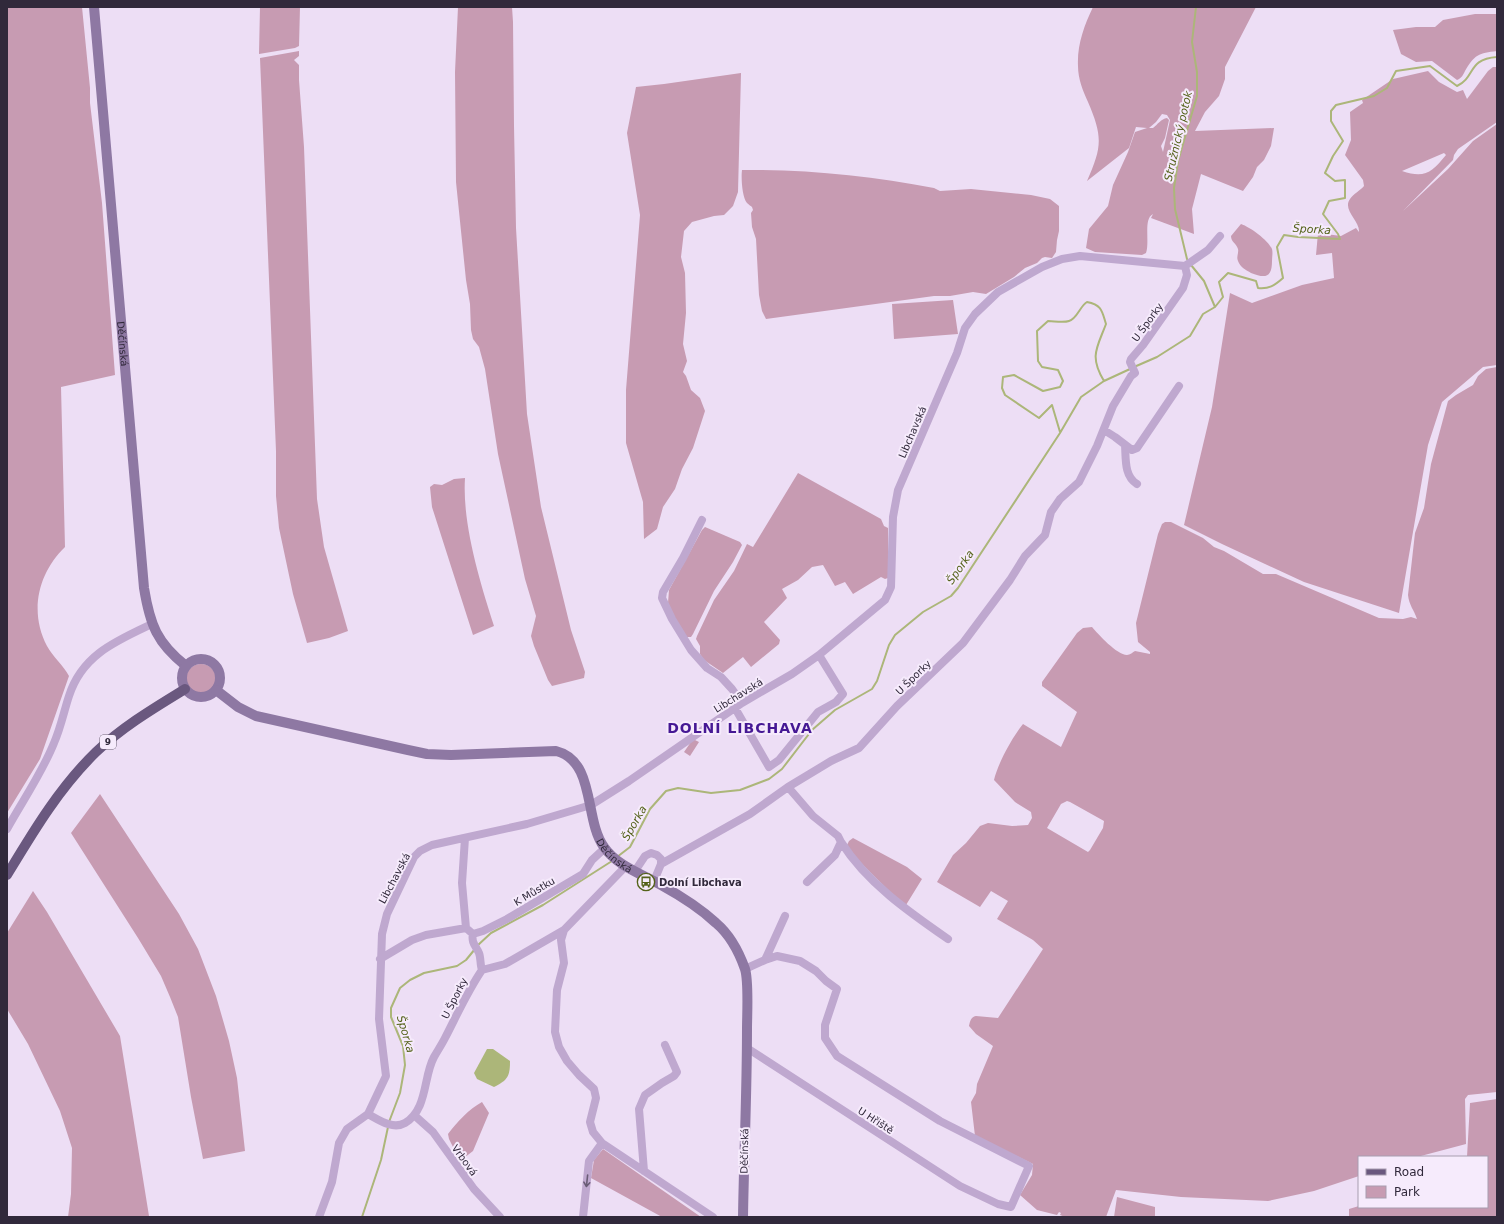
<svg xmlns="http://www.w3.org/2000/svg" width="1504" height="1224" font-family="'DejaVu Sans',sans-serif">
	<style>
		.green { fill: #c79bb2; fill-rule: evenodd }
		.water { fill: #acb679 }
		.lines { fill: none; stroke-linecap: round; stroke-linejoin: round }
		.stream { stroke: #acb679; stroke-width: 2 }
		.street { stroke: #bfa8cf; stroke-width: 8 }
		.secondary { stroke: #8e78a3; stroke-width: 10 }
		.primary { stroke: #6a587f; stroke-width: 10 }
		.oneway { stroke: #6a5c76 }
		.labels { text-anchor: middle; stroke-width: 4; stroke-linejoin: round; paint-order: stroke }
		.shield { fill: #f6ebfc; stroke: #6c6375; stroke-width: 1 }
		.shield-label { font-size: 9px; font-weight: bold; fill: #31293b }
		.street-label { font-size: 10px; fill: #31293b; stroke: #f6ebfc }
		.poi-label { font-size: 10px; font-weight: bold; fill: #31293b; stroke: #f6ebfc; text-anchor: start }
		.water-label { font-size: 11px; font-style: italic; fill: #546219; stroke: #f6ebfc }
		.district-label { font-size: 14px; font-weight: bold; letter-spacing: 1px; fill: #451894; stroke: #f6ebfc }
	</style>
	<rect width="100%" height="100%" fill="#eddef5"/>
	<!-- green -->
	<path class="green" d="M 7,7 L 82,7 L 90,88 L 90,103 L 102,203 L 115,375 L 61,387 L 65,547 C 38,573 29,612 47,646 C 53,657 63,665 69,676 L 40,759 L 7,813 Z
		M 260,7 L 300,7 L 299,46 L 295,48 L 259,54 Z
		M 458,7 L 512,7 L 513,22 L 514,126 L 516,228 L 527,414 L 541,507 L 571,630 L 585,672 L 584,678 L 552,686 L 548,680 L 534,646 L 531,636 L 536,616 L 525,579 L 498,454 L 485,369 L 479,347 L 473,339 L 471,330 L 470,304 L 466,280 L 456,182 L 455,72 Z
		M 1093,7 L 1256,7 L 1225,67 L 1225,79 L 1219,96 L 1205,112 L 1195,131 L 1274,128 L 1271,146 L 1264,160 L 1257,167 L 1253,177 L 1243,191 L 1201,174 L 1192,209 L 1194,234 L 1151,218 L 1153,214 C 1143,219 1150,241 1146,253 L 1142,255 L 1095,252 L 1086,248 L 1089,229 L 1108,206 L 1113,185 L 1128,152 L 1135,132 L 1147,128 L 1136,127 L 1129,148 L 1087,181 C 1102,147 1103,137 1088,102 C 1083,91 1078,79 1078,66 C 1077,45 1084,26 1093,7 ZM 1162,114 L 1167,115 L 1170,120 L 1163,152 L 1161,146 L 1165,138 L 1169,120 L 1167,118 C 1161,119 1158,124 1153,128 L 1149,128 L 1156,122 Z
		M 1475,14 L 1497,14 L 1497,51 C 1479,53 1474,55 1465,71 C 1463,75 1462,78 1457,80 L 1432,61 L 1416,62 L 1401,54 L 1393,30 L 1416,27 L 1435,27 L 1443,20 Z
		M 299,51 L 299,56 L 294,60 L 299,65 L 299,80 L 304,147 L 317,499 L 324,547 L 348,631 L 329,638 L 307,643 L 293,594 L 279,528 L 276,496 L 276,451 L 260,58 Z
		M 1493,67 L 1497,67 L 1497,122 L 1458,149 L 1454,155 L 1453,160 L 1403,211 L 1448,169 L 1473,141 L 1497,124 L 1497,365 L 1483,367 L 1442,402 L 1428,445 L 1399,613 L 1304,582 L 1222,544 L 1184,525 L 1212,407 L 1230,293 L 1252,303 L 1302,285 L 1334,278 L 1332,253 L 1316,255 L 1318,233 L 1341,236 L 1356,228 L 1359,232 C 1360,221 1342,210 1350,199 C 1353,194 1361,190 1364,186 L 1363,180 L 1345,155 L 1351,140 L 1350,112 L 1363,103 L 1362,100 L 1393,79 L 1428,71 L 1439,82 L 1457,92 L 1463,90 L 1467,99 L 1488,71 ZM 1444,153 L 1446,155 C 1432,172 1425,179 1402,171 Z
		M 741,73 L 738,192 L 733,206 L 724,215 L 714,216 L 692,222 L 684,231 L 681,257 L 685,273 L 686,313 L 683,344 L 687,361 L 683,372 L 686,376 L 691,390 L 700,398 L 705,411 L 693,448 L 682,469 L 675,489 L 663,507 L 657,529 L 644,539 L 643,502 L 626,443 L 626,390 L 640,215 L 627,133 L 636,87 L 664,84 Z
		M 742,170 C 806,169 872,176 934,188 L 940,191 L 971,189 L 1031,195 L 1050,199 L 1059,206 L 1059,231 L 1057,240 L 1056,252 L 1052,258 L 1045,257 L 1042,258 L 1037,263 L 1025,268 L 1014,277 L 986,294 L 973,292 L 950,296 L 934,296 L 766,319 L 762,311 L 759,295 L 756,239 L 752,227 L 751,213 L 753,210 L 752,207 C 751,206 749,205 747,203 C 742,197 741,178 742,170 Z
		M 1241,224 C 1250,227 1268,240 1272,249 C 1273,253 1272,257 1272,261 C 1272,277 1266,279 1251,273 C 1246,270 1240,267 1238,261 C 1236,257 1239,253 1238,249 C 1236,243 1231,242 1231,236 Z
		M 953,300 L 958,334 L 894,339 L 892,304 Z
		M 1497,367 L 1497,1092 L 1468,1095 L 1465,1099 L 1466,1144 L 1417,1157 L 1359,1157 L 1359,1176 L 1314,1191 L 1268,1201 L 1181,1197 L 1116,1190 L 1106,1217 L 1065,1217 L 1060,1215 L 1061,1213 L 1059,1212 L 1057,1215 L 1037,1210 L 1020,1195 L 1032,1175 L 1033,1164 L 975,1136 L 971,1102 L 976,1093 L 977,1084 L 993,1046 L 976,1034 L 969,1026 C 970,1021 971,1017 976,1016 L 998,1018 L 1043,949 L 1033,940 L 997,919 L 1008,901 L 991,891 L 980,907 L 937,882 L 953,855 L 966,843 L 980,826 L 988,823 L 1012,826 L 1028,825 L 1032,818 L 1031,812 L 1015,802 L 994,780 C 998,763 1012,738 1023,724 L 1061,747 L 1077,712 L 1042,686 L 1042,682 L 1077,633 L 1083,628 L 1092,627 C 1098,634 1117,655 1127,655 C 1130,655 1133,652 1135,651 L 1150,654 L 1150,652 L 1138,642 L 1136,623 L 1158,534 L 1162,524 L 1165,522 L 1171,522 L 1203,538 L 1214,547 L 1224,551 L 1263,574 L 1276,574 L 1379,618 L 1403,619 L 1411,617 L 1417,619 C 1414,610 1409,605 1408,595 L 1415,533 L 1424,508 L 1431,464 L 1448,401 L 1456,395 L 1473,385 L 1478,376 L 1486,369 ZM 1067,801 L 1070,802 L 1104,821 L 1103,828 L 1090,850 L 1088,852 L 1047,828 L 1061,804 Z
		M 798,473 L 881,519 L 884,526 L 888,528 L 888,578 L 885,579 L 881,577 L 853,594 L 845,582 L 835,586 L 823,565 L 812,567 L 798,580 L 782,589 L 787,598 L 764,622 L 780,640 L 779,644 L 751,667 L 743,657 L 723,673 L 704,660 L 700,654 L 700,646 L 696,639 L 697,636 L 714,600 L 734,571 L 747,544 L 753,547 Z
		M 465,478 C 462,524 480,582 494,626 L 473,635 L 432,507 L 430,487 L 434,484 L 442,485 L 454,479 Z
		M 705,527 L 740,542 L 742,545 L 733,562 L 714,591 L 693,634 L 691,637 L 684,637 L 668,603 L 669,590 L 702,530 Z
		M186 679a15 15 0 1 1 30 0a15 15 0 1 1-30 0Z
		M 693,739 L 699,742 L 690,756 L 684,752 Z
		M 100,794 L 179,914 L 198,949 L 216,996 L 229,1041 L 237,1078 L 245,1151 L 203,1159 L 191,1097 L 178,1017 L 170,997 L 161,976 L 138,938 L 71,833 Z
		M 853,838 L 907,867 L 922,879 L 906,905 L 894,896 L 854,856 L 847,845 L 849,841 Z
		M 33,891 L 47,912 L 120,1036 L 149,1216 L 151,1217 L 68,1217 L 71,1194 L 72,1148 L 60,1111 L 28,1044 L 7,1009 L 7,933 Z
		M 1497,1099 L 1497,1217 L 1349,1217 L 1349,1209 L 1359,1206 L 1359,1207 L 1487,1207 L 1487,1157 L 1467,1157 L 1470,1103 Z
		M 482,1102 L 489,1113 L 473,1151 L 460,1161 L 449,1139 L 448,1134 C 457,1122 469,1109 482,1102 Z
		M 603,1149 L 701,1217 L 662,1217 L 591,1178 L 594,1160 Z
		M 1117,1197 L 1155,1207 L 1155,1217 L 1114,1217 Z"/>
	<!-- water -->
	<path class="water" d="M 487,1049 L 493,1049 L 510,1061 C 510,1076 508,1080 494,1087 L 477,1079 L 474,1073 Z"/>
	<g class="lines">
		<!-- stream -->
		<path class="stream" d="M 1189,262 L 1187,259 L 1175,209 L 1174,188 L 1178,161 L 1197,96 L 1197,72 L 1192,42 L 1196,7
			M 1191,265 L 1204,281 L 1215,307
			M 1134,367 L 1157,357 L 1190,336 L 1203,314 L 1215,307 L 1223,297 L 1219,282 L 1228,273 L 1256,281 L 1258,288 C 1269,289 1274,286 1283,278 L 1277,247 L 1284,235 L 1298,237 L 1340,239 L 1338,234 L 1323,214 L 1329,201 L 1345,198 L 1345,180 L 1335,181 L 1325,173 L 1333,156 L 1343,141 L 1331,121 L 1331,111 L 1336,105 L 1374,96 L 1387,88 L 1396,71 L 1430,66 L 1457,86 C 1476,77 1467,59 1497,57
			M 1060,432 L 1052,405 L 1039,418 L 1005,395 L 1002,388 L 1003,377 L 1014,375 L 1043,391 L 1060,387 L 1063,381 L 1058,370 L 1042,367 L 1038,361 L 1037,331 L 1048,321 C 1054,321 1063,323 1069,321 C 1077,319 1080,306 1087,302 C 1102,305 1102,311 1106,324 C 1097,348 1089,356 1104,381
			M 617,857 L 630,847 L 650,809 L 666,791 L 678,788 L 711,793 L 740,790 L 769,779 L 782,769 L 812,730 L 835,710 L 872,689 L 877,681 L 889,645 L 895,635 L 923,612 L 951,596 L 958,588 L 1060,433 L 1081,397 L 1104,381 L 1130,369
			M 477,946 L 491,933 L 543,905 L 612,861
			M 389,1122 L 400,1093 L 405,1065 L 403,1046 L 391,1017 L 391,1008 L 400,988 L 410,980 L 424,973 L 457,966 L 466,960 L 475,949
			M 362,1217 L 381,1160 L 388,1127"/>
		<!-- street -->
		<path class="street" d="M 1185,266 L 1208,250 L 1220,236
			M 1104,430 L 1115,437 L 1132,450 L 1137,448 L 1179,386
			M 1125,445 C 1126,459 1124,476 1137,484
			M 702,520 L 683,558 L 663,592 L 662,598 L 672,619 L 691,650 L 707,668 L 721,677 L 732,689 L 742,703
			M 735,708 L 769,767 L 779,760 L 818,712 L 836,702 L 843,694 L 819,655
			M 788,787 L 813,816 L 838,836 L 841,842 L 835,855 L 807,882
			M 7,829 C 23,800 42,773 54,743 C 61,727 64,711 69,696 C 82,655 116,641 152,624
			M 465,838 L 462,883 L 466,928
			M 841,842 C 867,883 909,912 948,939
			M 661,864 L 750,814 L 788,787 L 831,761 L 859,748 L 897,706 L 963,643 L 1010,580 L 1025,556 L 1045,535 L 1051,512 L 1060,499 L 1079,482 L 1097,446 L 1113,406 L 1131,376 L 1135,373 L 1130,362 L 1131,359 L 1143,345 L 1183,288 L 1187,275 L 1185,266
			M 635,871 L 645,856 L 651,853 L 657,855 L 661,859 L 661,864 L 654,881
			M 564,930 L 561,940 L 564,963 L 557,990 L 555,1032 L 559,1047 L 567,1061 L 579,1075 L 594,1089 L 596,1098 L 590,1122 L 593,1132 L 602,1143 L 589,1161 L 583,1217
			M 473,934 C 471,943 476,946 479,953 C 481,958 480,965 482,970
			M 380,959 L 412,940 L 426,935 L 466,928 L 473,934 L 483,931 L 507,919 L 583,874 L 592,860 L 605,848
			M 745,969 L 765,960 L 785,916
			M 747,1048 L 960,1186 L 998,1204 L 1011,1207 L 1029,1166 L 940,1121 L 837,1056 L 825,1038 L 825,1025 L 837,989 L 826,981 L 816,971 L 800,961 L 777,956 L 765,960
			M 368,1114 C 379,1120 393,1130 405,1123 C 428,1109 423,1077 434,1057 C 438,1050 442,1044 445,1038 C 457,1015 467,992 482,970 L 505,964 L 564,930 L 626,866
			M 414,1115 L 433,1132 L 474,1189 L 500,1217
			M 602,1143 L 713,1217
			M 644,1171 L 639,1109 L 645,1095 L 662,1083 L 674,1076 L 677,1072 L 665,1045
			M 319,1217 L 332,1182 L 339,1143 L 347,1129 L 368,1114 L 386,1076 L 379,1019 L 382,934 L 387,914 L 414,857 L 420,851 L 432,845 L 527,824 L 591,805 L 629,781 L 742,703 L 792,674 L 819,655 L 885,600 L 891,587 L 893,517 L 898,490 L 957,353 L 965,328 L 975,314 L 998,292 L 1042,267 L 1062,259 L 1080,256 L 1185,266"/>
		<!-- secondary -->
		<g class="secondary">
			<path id="s1" d="M 94,7 L 144,588 C 150,625 157,643 186,666"/>
			<circle cx="201" cy="678" r="19"/>
			<path id="s2" d="M 216,690 L 238,707 L 256,716 L 408,750 L 427,754 L 451,755 L 556,751 C 596,761 584,820 604,847 C 617,866 642,874 661,885 C 681,896 700,908 716,923 C 729,934 739,952 745,969 C 749,982 747,1014 747,1029 C 747,1092 744,1154 743,1217"/>
		</g>
		<!-- primary -->
		<path class="primary" d="M 7,875 C 33,832 59,788 96,752 C 122,727 154,708 185,689"/>
	</g>
	<!-- one-way arrows -->
	<defs><path id="oneway-shaft" d="M-6 0H5M1.5-3L5.5 0L1.5 3" fill="none" stroke-width="1.6" stroke-linecap="round" stroke-linejoin="round"/></defs>
	<use class="oneway" href="#oneway-shaft" transform="translate(587 1181) rotate(96)"/>
	<!-- icons -->
	<defs>
		<symbol id="bus-ring" viewBox="-11 -11 22 22"><circle r="9.5" fill="#f6ebfc" stroke="#546219" stroke-width="1.5"/><path d="M-5-6H5V4H4V6H2V4H-2V6H-4V4H-5ZM-3.5-4V0h7V-4ZM-3.5 1.2v1.5H-2V1.2ZM2 1.2v1.5H3.5V1.2Z" fill="#546219"/></symbol>
	</defs>
	<g fill-rule="evenodd">
		<use href="#bus-ring" x="636" y="872" width="20" height="20"/>
	</g>
	<g class="labels">
		<!-- shield labels -->
		<rect class="shield" x="100" y="735" width="16" height="14" rx="3"/>
		<g class="shield-label">
			<text x="108" y="745">9</text>
		</g>
		<!-- street labels -->
		<g class="street-label">
			<text transform="translate(1147 322) rotate(-54)" y="4">U Šporky</text>
			<text dy="4" stroke="none"><textPath href="#s1" startOffset="338">Děčínská</textPath></text>
			<text transform="translate(912 432) rotate(-67)" y="4">Libchavská</text>
			<text transform="translate(913 677) rotate(-44)" y="4">U Šporky</text>
			<text transform="translate(738 695) rotate(-32)" y="4">Libchavská</text>
			<text dy="4" stroke="none"><textPath href="#s2" startOffset="478">Děčínská</textPath></text>
			<text transform="translate(394 878) rotate(-62)" y="4">Libchavská</text>
			<text transform="translate(534 891) rotate(-31)" y="4">K Můstku</text>
			<text transform="translate(454 998) rotate(-63)" y="4">U Šporky</text>
			<text transform="translate(876 1120) rotate(33)" y="4">U Hřiště</text>
			<text transform="translate(744 1151) rotate(-89)" y="4">Děčínská</text>
			<text transform="translate(465 1160) rotate(54)" y="4">Vrbová</text>
		</g>
		<!-- poi labels -->
		<g class="poi-label">
			<text x="659" y="886">Dolní Libchava</text>
		</g>
		<!-- water labels -->
		<g class="water-label">
			<text transform="translate(1178 136) rotate(-77)" y="4">Stružnický potok</text>
			<text transform="translate(1312 229) rotate(4)" y="4">Šporka</text>
			<text transform="translate(960 567) rotate(-55)" y="4">Šporka</text>
			<text transform="translate(634 823) rotate(-60)" y="4">Šporka</text>
			<text transform="translate(406 1034) rotate(74)" y="4">Šporka</text>
		</g>
		<!-- district labels -->
		<g class="district-label">
			<text x="740" y="733">DOLNÍ LIBCHAVA</text>
		</g>
	</g>
	<!-- border -->
	<rect width="1504" height="1224" fill="none" stroke="#31293b" stroke-width="16"/>
	<!-- legend -->
	<rect x="1358" y="1156" width="130" height="52" fill="#f6ebfc" stroke="#a79daf"/>
	<rect x="1366" y="1169" width="20" height="6" fill="#6a587f" stroke="#a79daf"/>
	<text x="1394" y="1176" font-size="12" fill="#31293b">Road</text>
	<rect x="1366" y="1186" width="20" height="12" fill="#c79bb2" stroke="#a79daf"/>
	<text x="1394" y="1196" font-size="12" fill="#31293b">Park</text>
</svg>
